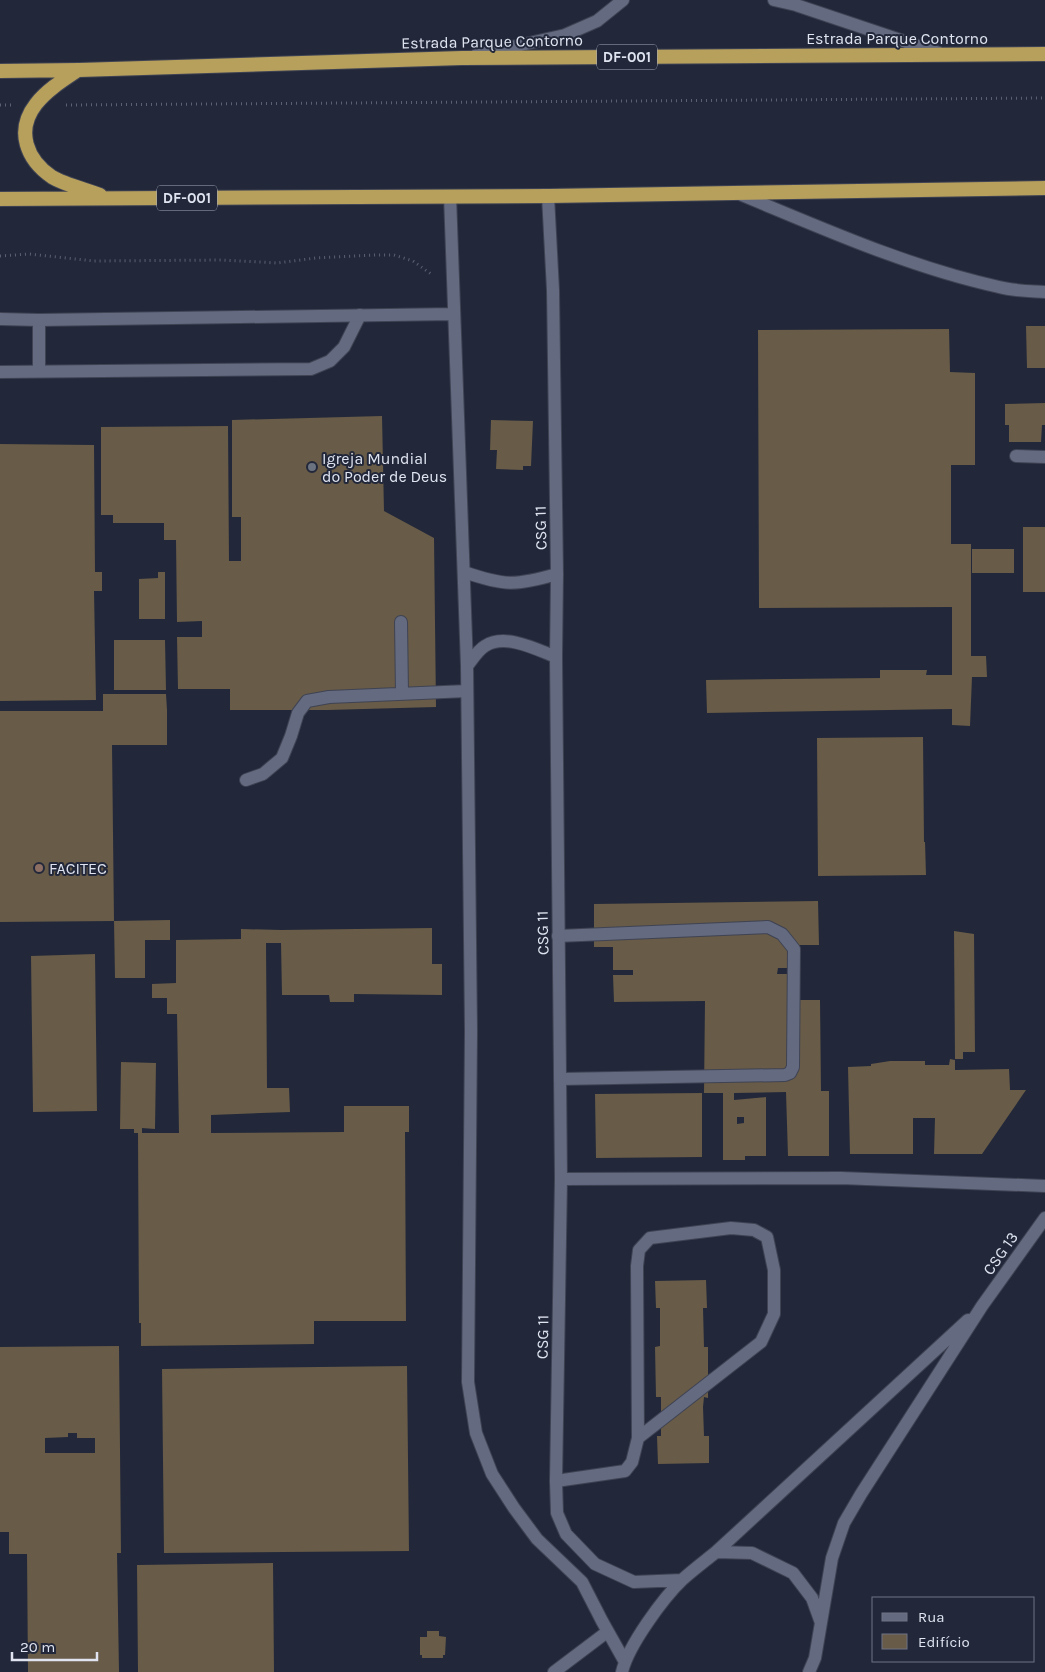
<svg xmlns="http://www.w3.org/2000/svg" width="1045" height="1672" font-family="Karla,sans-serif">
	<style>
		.building { fill: #685b47; fill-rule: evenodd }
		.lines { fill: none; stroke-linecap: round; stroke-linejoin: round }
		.service-casing { stroke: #3f4353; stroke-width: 14 }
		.minor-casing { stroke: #3f4353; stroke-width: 14 }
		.trunk-casing { stroke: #3f4353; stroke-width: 16 }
		.path { stroke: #5c6172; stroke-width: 3; stroke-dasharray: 1 4; stroke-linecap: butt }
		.service { stroke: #646a80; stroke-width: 12 }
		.minor { stroke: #646a80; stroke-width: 12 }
		.trunk { stroke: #b79f5c; stroke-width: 14 }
		.worship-dot { fill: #6b7280; stroke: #22283a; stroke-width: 2 }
		.education-dot { fill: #8d6e63; stroke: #22283a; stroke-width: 2 }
		.labels { text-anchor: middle; stroke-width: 4; stroke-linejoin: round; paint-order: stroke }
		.shield { fill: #22283a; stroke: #a7acba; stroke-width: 1 }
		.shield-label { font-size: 15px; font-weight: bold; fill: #e0e4f1 }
		.street-label { font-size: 16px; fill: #e0e4f1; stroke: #22283a }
		.poi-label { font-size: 16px; fill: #e0e4f1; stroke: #22283a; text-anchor: start }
	</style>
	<rect width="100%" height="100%" fill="#22283a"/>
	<!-- building -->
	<path class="building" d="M 1026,326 L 1045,326 L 1045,368 L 1027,368 Z
		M 949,329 L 950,372 L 975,373 L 975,465 L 951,465 L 951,544 L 971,544 L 971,656 L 986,656 L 987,677 L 972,677 L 970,726 L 952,725 L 952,709 L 707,713 L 706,680 L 880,678 L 880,670 L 927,670 L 926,675 L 952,675 L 952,607 L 759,608 L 758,330 Z
		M 1045,403 L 1045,425 L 1042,425 L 1041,442 L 1009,442 L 1009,425 L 1005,425 L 1005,404 Z
		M 382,416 L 384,511 L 434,538 L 436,707 L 328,710 L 230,710 L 230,689 L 178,689 L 177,637 L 202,637 L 202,621 L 177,622 L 176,540 L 164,540 L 164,523 L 113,523 L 113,515 L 101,515 L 101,427 L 228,426 L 229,561 L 241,561 L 241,517 L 232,517 L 232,420 Z
		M 491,420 L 533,421 L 531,466 L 523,466 L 523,470 L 496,469 L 497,450 L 490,450 Z
		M 0,444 L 94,445 L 95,572 L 102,572 L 102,591 L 94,591 L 96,700 L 0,701 Z
		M 1023,527 L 1045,527 L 1045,592 L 1023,592 Z
		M 972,549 L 1014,549 L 1014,573 L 972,573 Z
		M 158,572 L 165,572 L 165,619 L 139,619 L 139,579 L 158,578 Z
		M 114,640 L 165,640 L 166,690 L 114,690 Z
		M 103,694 L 166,694 L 167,710 L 167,745 L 112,745 L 114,921 L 0,922 L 0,711 L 103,711 Z
		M 923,737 L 924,842 L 925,842 L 926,875 L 818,876 L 817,738 Z
		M 818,901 L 819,945 L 797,945 L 796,968 L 778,968 L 777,974 L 797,974 L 797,1000 L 820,1000 L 821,1091 L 829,1091 L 829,1156 L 788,1156 L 786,1092 L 734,1093 L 734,1100 L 766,1097 L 766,1156 L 745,1156 L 745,1160 L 723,1160 L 723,1093 L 704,1093 L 705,1001 L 614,1002 L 613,975 L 633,975 L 633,970 L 613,970 L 613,947 L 594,947 L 594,904 ZM 737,1117 L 744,1117 L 744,1123 L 737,1124 Z
		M 170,920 L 170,940 L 145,940 L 145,978 L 115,978 L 114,921 Z
		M 432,928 L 432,964 L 442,964 L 442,995 L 354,994 L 354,1002 L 330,1002 L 329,995 L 282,995 L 281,943 L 266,943 L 267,1088 L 289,1088 L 290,1112 L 211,1115 L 211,1133 L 344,1132 L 344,1106 L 409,1106 L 409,1132 L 405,1132 L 406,1321 L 314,1321 L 314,1344 L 141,1346 L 141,1323 L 139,1323 L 138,1133 L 134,1133 L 134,1129 L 120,1129 L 121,1062 L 156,1063 L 155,1129 L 142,1128 L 142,1133 L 179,1133 L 177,1014 L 167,1014 L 167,998 L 152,998 L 152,984 L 176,983 L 176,940 L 241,939 L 241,929 L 281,930 Z
		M 954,931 L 974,934 L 975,1052 L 963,1052 L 963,1059 L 955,1059 Z
		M 95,954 L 97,1111 L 33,1112 L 31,956 Z
		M 950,1059 L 955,1060 L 955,1070 L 1009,1069 L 1010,1090 L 1026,1090 L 982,1154 L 934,1154 L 935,1118 L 913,1118 L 913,1154 L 850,1154 L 848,1067 L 871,1066 L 871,1064 L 890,1061 L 925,1061 L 925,1065 L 949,1065 Z
		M 702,1093 L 702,1157 L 596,1158 L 595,1094 Z
		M 706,1280 L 707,1308 L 703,1308 L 704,1347 L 708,1347 L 708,1398 L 704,1397 L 703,1407 L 704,1436 L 709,1436 L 709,1463 L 658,1464 L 657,1436 L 661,1436 L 661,1397 L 656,1397 L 655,1347 L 660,1346 L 660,1308 L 656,1308 L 655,1281 Z
		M 119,1346 L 121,1553 L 117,1553 L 119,1672 L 28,1672 L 27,1554 L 9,1554 L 9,1532 L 0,1532 L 0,1347 ZM 68,1433 L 77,1433 L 77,1438 L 95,1438 L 95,1453 L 45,1453 L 45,1438 L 68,1437 Z
		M 407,1366 L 409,1551 L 164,1553 L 162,1369 Z
		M 273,1563 L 274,1672 L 138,1672 L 137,1565 Z
		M 427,1631 L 439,1631 L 439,1636 L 446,1637 L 445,1655 L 443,1655 L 443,1658 L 422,1658 L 422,1655 L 420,1655 L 420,1637 L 427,1637 Z"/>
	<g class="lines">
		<defs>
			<path id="service" d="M 737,193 C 822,228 908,267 999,287 C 1014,291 1030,291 1045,292
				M 39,320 L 39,371
				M 0,372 L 311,369 L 330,361 L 344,347 L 360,315
				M 1016,456 L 1045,457
				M 401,622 L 402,694
				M 246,780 L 263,774 L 282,758 L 291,736 L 298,713 L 307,701 L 329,697 L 467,691
				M 558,936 L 768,927 L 782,934 L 794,949 L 793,1067 L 790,1073 L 785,1075 L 560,1079
				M 556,1481 L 625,1471 L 632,1462 L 638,1438 L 637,1266 L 639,1250 L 650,1238 L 731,1228 L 754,1230 L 767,1237 L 774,1270 L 774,1314 L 761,1342 L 638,1438
				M 554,1672 L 607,1632"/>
			<path id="minor" d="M 774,0 L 796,5 L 939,53
				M 476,55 L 565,35 L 597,21 L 623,0
				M 450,196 L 467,666 L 471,1031 L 468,1382 L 476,1433 L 492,1474 L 514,1508 L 537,1539 L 582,1582 L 602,1621 L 625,1662
				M 548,196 L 553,290 L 557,574 L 556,657 L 561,1179 L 556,1481 L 557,1513 L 566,1534 L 595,1564 L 634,1582 L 682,1580
				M 0,319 L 39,320 L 454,314
				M 464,572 C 505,586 515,586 557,574
				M 467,666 C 472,660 478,650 485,646 C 505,633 536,649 556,657
				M 561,1179 L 841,1178 L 1045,1186
				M 716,1552 L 968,1320
				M 622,1672 C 628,1646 663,1598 683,1579 C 693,1570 705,1561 716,1552 L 752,1553 L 793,1573 L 812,1598 L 821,1623
				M 809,1672 L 815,1658 L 832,1558 L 844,1523 L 861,1494 L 982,1306 L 1045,1218"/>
			<path id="trunk" d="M 78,70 C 63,80 47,90 36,104 C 15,131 27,160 52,177 C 63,184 87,190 100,195
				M 0,71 L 79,70 L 462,58 L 1045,54
				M 0,199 L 548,196 L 1045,188"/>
		</defs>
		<!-- service casing -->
		<use href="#service" class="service-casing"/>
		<!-- minor casing -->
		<use href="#minor" class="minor-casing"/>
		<!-- trunk casing -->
		<use href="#trunk" class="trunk-casing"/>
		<!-- path -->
		<path class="path" d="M 0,105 L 12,105
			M 66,105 L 1045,98
			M 0,256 L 29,254 L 94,261 L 222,260 L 277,263 L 316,258 L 376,255 L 394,255 L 413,261 L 431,274"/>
		<!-- service -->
		<use href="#service" class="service"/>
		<!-- minor -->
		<use href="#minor" class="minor"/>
		<!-- trunk -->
		<use href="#trunk" class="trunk"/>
	</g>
	<!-- markers -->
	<circle class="worship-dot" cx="312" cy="467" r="5"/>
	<circle class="education-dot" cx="39" cy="868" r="5"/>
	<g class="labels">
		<!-- shield labels -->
		<g class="shield">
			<rect x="597" y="44.5" width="60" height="25" rx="4"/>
			<rect x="157" y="185.5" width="60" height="25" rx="4"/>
		</g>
		<g class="shield-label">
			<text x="627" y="62">DF-001</text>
			<text x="187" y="203">DF-001</text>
		</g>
		<!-- street labels -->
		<g class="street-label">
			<text x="897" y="44">Estrada Parque Contorno</text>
			<text transform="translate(492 41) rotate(-1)" y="6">Estrada Parque Contorno</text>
			<text transform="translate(540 528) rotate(-91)" y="6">CSG 11</text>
			<text transform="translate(542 933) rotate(-91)" y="6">CSG 11</text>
			<text transform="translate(1000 1253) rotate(-55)" y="6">CSG 13</text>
			<text transform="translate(542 1337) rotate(-89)" y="6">CSG 11</text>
		</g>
		<!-- poi labels -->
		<g class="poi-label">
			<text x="322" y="464">Igreja Mundial<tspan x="322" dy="18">do Poder de Deus</tspan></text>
			<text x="49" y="874">FACITEC</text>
		</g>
	</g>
	<!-- legend -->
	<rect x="872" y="1597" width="162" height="65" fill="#22283a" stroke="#6e7383"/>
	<rect x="882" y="1613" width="25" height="8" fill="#646a80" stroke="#6e7383"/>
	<text x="918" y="1622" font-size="15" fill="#e0e4f1">Rua</text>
	<rect x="882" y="1634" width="25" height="15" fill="#685b47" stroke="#6e7383"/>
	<text x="918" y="1647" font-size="15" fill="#e0e4f1">Edifício</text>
	<!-- scale -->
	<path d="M12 1652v8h85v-8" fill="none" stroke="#e0e4f1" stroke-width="2.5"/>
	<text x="20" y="1652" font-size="15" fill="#e0e4f1" stroke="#22283a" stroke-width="4" paint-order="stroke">20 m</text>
</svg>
